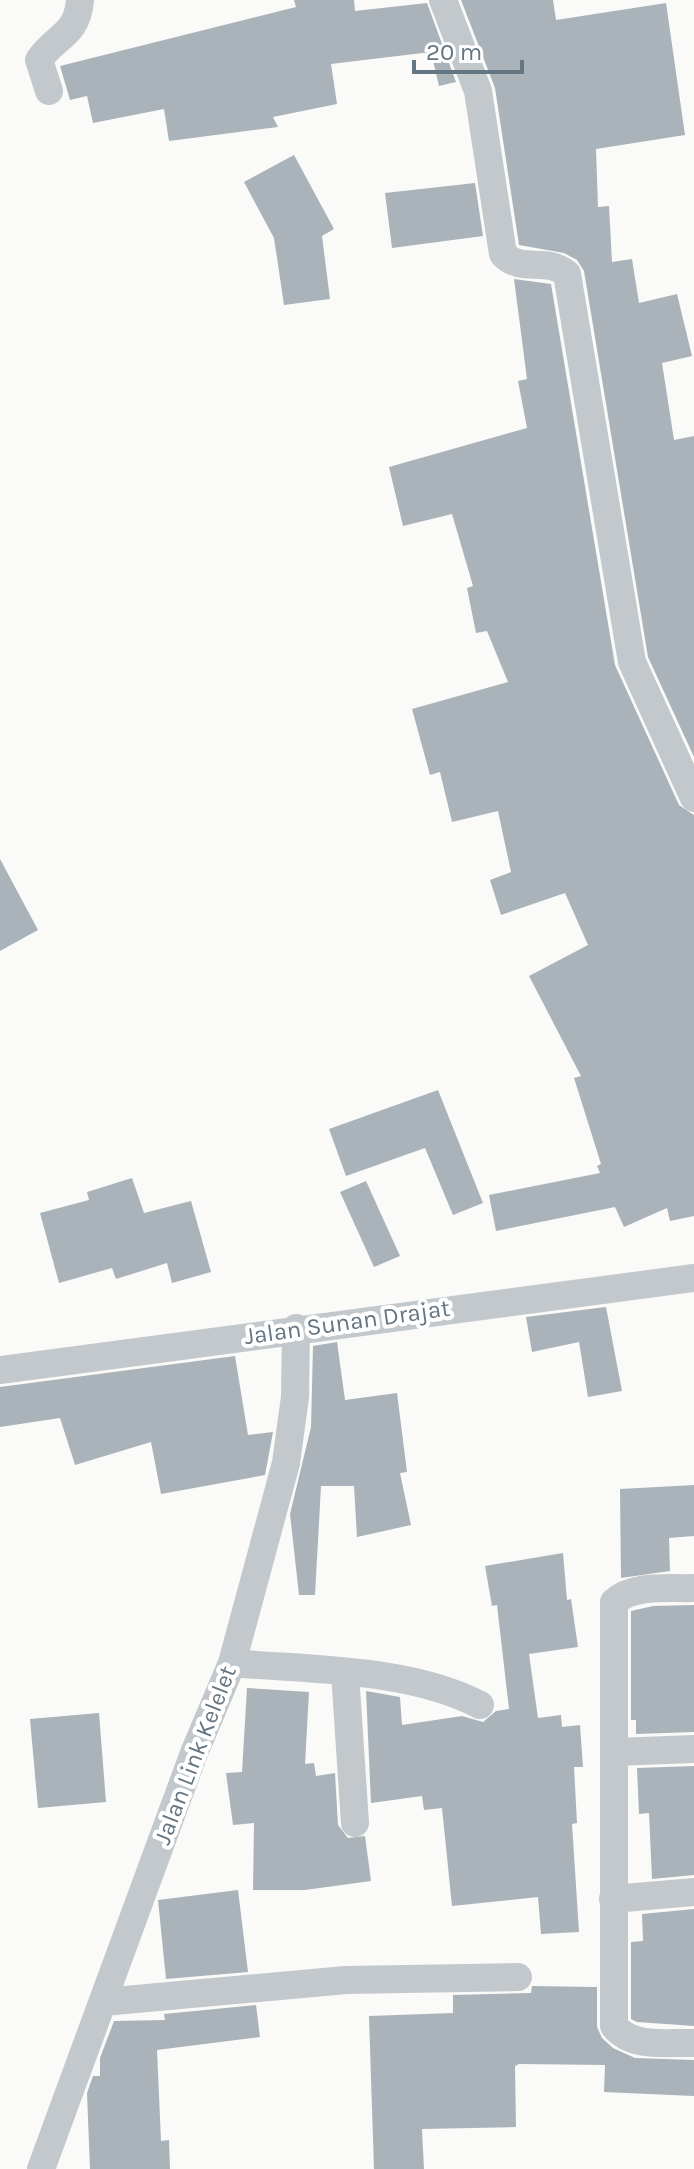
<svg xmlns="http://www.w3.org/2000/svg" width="694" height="2169" font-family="Karla,sans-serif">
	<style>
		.building { fill: #aab3b9 }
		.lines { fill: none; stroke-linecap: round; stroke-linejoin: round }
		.street { stroke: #c3c8cc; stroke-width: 28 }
		.labels { text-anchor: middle; stroke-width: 8; stroke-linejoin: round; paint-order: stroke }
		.street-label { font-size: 24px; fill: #657683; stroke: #fff }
	</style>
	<rect width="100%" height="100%" fill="#fafaf8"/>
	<!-- building -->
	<path class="building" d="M 294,0 L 354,0 L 355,11 L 427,3 L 456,82 L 439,86 L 431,52 L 331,64 L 337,104 L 273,117 L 278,127 L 169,141 L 164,109 L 93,123 L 87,96 L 70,100 L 60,66 L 296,7 Z
		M 461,0 L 553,0 L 556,20 L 666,3 L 685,135 L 596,149 L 598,207 L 609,206 L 612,262 L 632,259 L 639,303 L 677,294 L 692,356 L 662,363 L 674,440 L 694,436 L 694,757 L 648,657 L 584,271 L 577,260 L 564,253 L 519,245 L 495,88 Z
		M 294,155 L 334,229 L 322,236 L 330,299 L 284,305 L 274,238 L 244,182 Z
		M 475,183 L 483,236 L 392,248 L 385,193 Z
		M 514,279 L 551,284 L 615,665 L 679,805 L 694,815 L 694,1216 L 670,1221 L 667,1208 L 624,1227 L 615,1207 L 496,1231 L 489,1195 L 600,1173 L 597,1166 L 601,1164 L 574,1078 L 581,1076 L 529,976 L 588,945 L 565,893 L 501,915 L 490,880 L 511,872 L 498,811 L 452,822 L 440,772 L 430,775 L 412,709 L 508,682 L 487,631 L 476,633 L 467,588 L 473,586 L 452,514 L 403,526 L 389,467 L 527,428 L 518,381 L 527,379 Z
		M 0,859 L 38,930 L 0,951 Z
		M 438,1090 L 483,1203 L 453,1215 L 425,1148 L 346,1176 L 329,1129 Z
		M 132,1178 L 144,1213 L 191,1201 L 211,1272 L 172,1283 L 167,1263 L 116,1279 L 112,1268 L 59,1283 L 40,1213 L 89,1200 L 87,1192 Z
		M 366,1181 L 400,1256 L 374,1267 L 340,1192 Z
		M 606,1307 L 622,1391 L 588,1397 L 579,1342 L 532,1352 L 526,1317 Z
		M 337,1342 L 345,1400 L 397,1393 L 407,1472 L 400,1473 L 411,1525 L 357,1537 L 354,1486 L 321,1486 L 315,1595 L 299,1595 L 290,1514 L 311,1427 L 313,1346 Z
		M 235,1356 L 248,1435 L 273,1432 L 265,1475 L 161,1494 L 151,1442 L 75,1465 L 60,1418 L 0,1427 L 0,1387 Z
		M 694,1485 L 694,1536 L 669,1538 L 670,1571 L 621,1578 L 620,1489 Z
		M 563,1553 L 567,1600 L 571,1599 L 578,1647 L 529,1654 L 538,1718 L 561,1715 L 562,1727 L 580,1725 L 583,1767 L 574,1767 L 577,1823 L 572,1824 L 579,1932 L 541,1934 L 538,1897 L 452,1906 L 442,1808 L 424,1810 L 422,1796 L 371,1803 L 366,1691 L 400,1697 L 402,1725 L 462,1716 L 483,1722 L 496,1711 L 509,1709 L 497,1605 L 492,1606 L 485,1566 Z
		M 694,1605 L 694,1732 L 636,1734 L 636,1720 L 631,1720 L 631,1611 L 653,1606 Z
		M 247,1688 L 309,1692 L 305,1764 L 314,1763 L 316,1776 L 335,1773 L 338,1825 L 348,1838 L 365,1836 L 371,1881 L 305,1890 L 253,1890 L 254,1823 L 233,1825 L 226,1773 L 242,1772 Z
		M 99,1713 L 106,1802 L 38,1808 L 30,1719 Z
		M 694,1766 L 694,1875 L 652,1879 L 649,1813 L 639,1814 L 637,1768 Z
		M 238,1890 L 248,1972 L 166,1979 L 158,1900 Z
		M 694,1909 L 694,2026 L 637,2022 L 631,2019 L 631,1942 L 643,1941 L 642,1914 Z
		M 532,1986 L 597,1987 L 597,2027 L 602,2038 L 613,2048 L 635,2058 L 694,2060 L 694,2096 L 604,2092 L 605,2065 L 519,2064 L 515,2066 L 516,2127 L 422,2129 L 424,2169 L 374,2169 L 369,2016 L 453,2013 L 453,1995 L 531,1993 Z
		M 256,2005 L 260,2037 L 157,2050 L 161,2141 L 169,2140 L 170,2169 L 90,2169 L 87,2093 L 93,2076 L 100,2076 L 100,2058 L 114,2021 L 165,2020 L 164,2014 Z"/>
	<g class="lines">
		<!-- street -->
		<path class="street" d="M 443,0 L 478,91 L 503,254 C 522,274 546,256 567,274 L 632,662 L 694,798
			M 49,91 L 39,60 C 56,35 77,36 80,0
			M 0,1370 L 694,1278
			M 694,1588 C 669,1589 633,1584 614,1602 L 614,2026 C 633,2049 666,2042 694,2043
			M 232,1663 C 310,1670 410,1668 480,1705
			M 345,1673 L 355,1823
			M 616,1752 L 694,1749
			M 613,1899 L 694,1892
			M 103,2002 L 346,1980 L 518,1977
			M 41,2169 L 194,1753 L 232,1663 L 286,1463 L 295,1397 L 296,1328"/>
	</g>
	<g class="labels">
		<!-- street labels -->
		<g class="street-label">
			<text transform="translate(347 1322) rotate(-8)" y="8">Jalan Sunan Drajat</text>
			<text transform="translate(195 1755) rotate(-69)" y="8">Jalan Link Kelelet</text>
		</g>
	</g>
	<!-- scale -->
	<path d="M414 60v12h108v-12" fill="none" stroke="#657683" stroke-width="4"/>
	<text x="426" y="60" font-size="24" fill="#657683" stroke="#ffffff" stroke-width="6" paint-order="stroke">20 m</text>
</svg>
